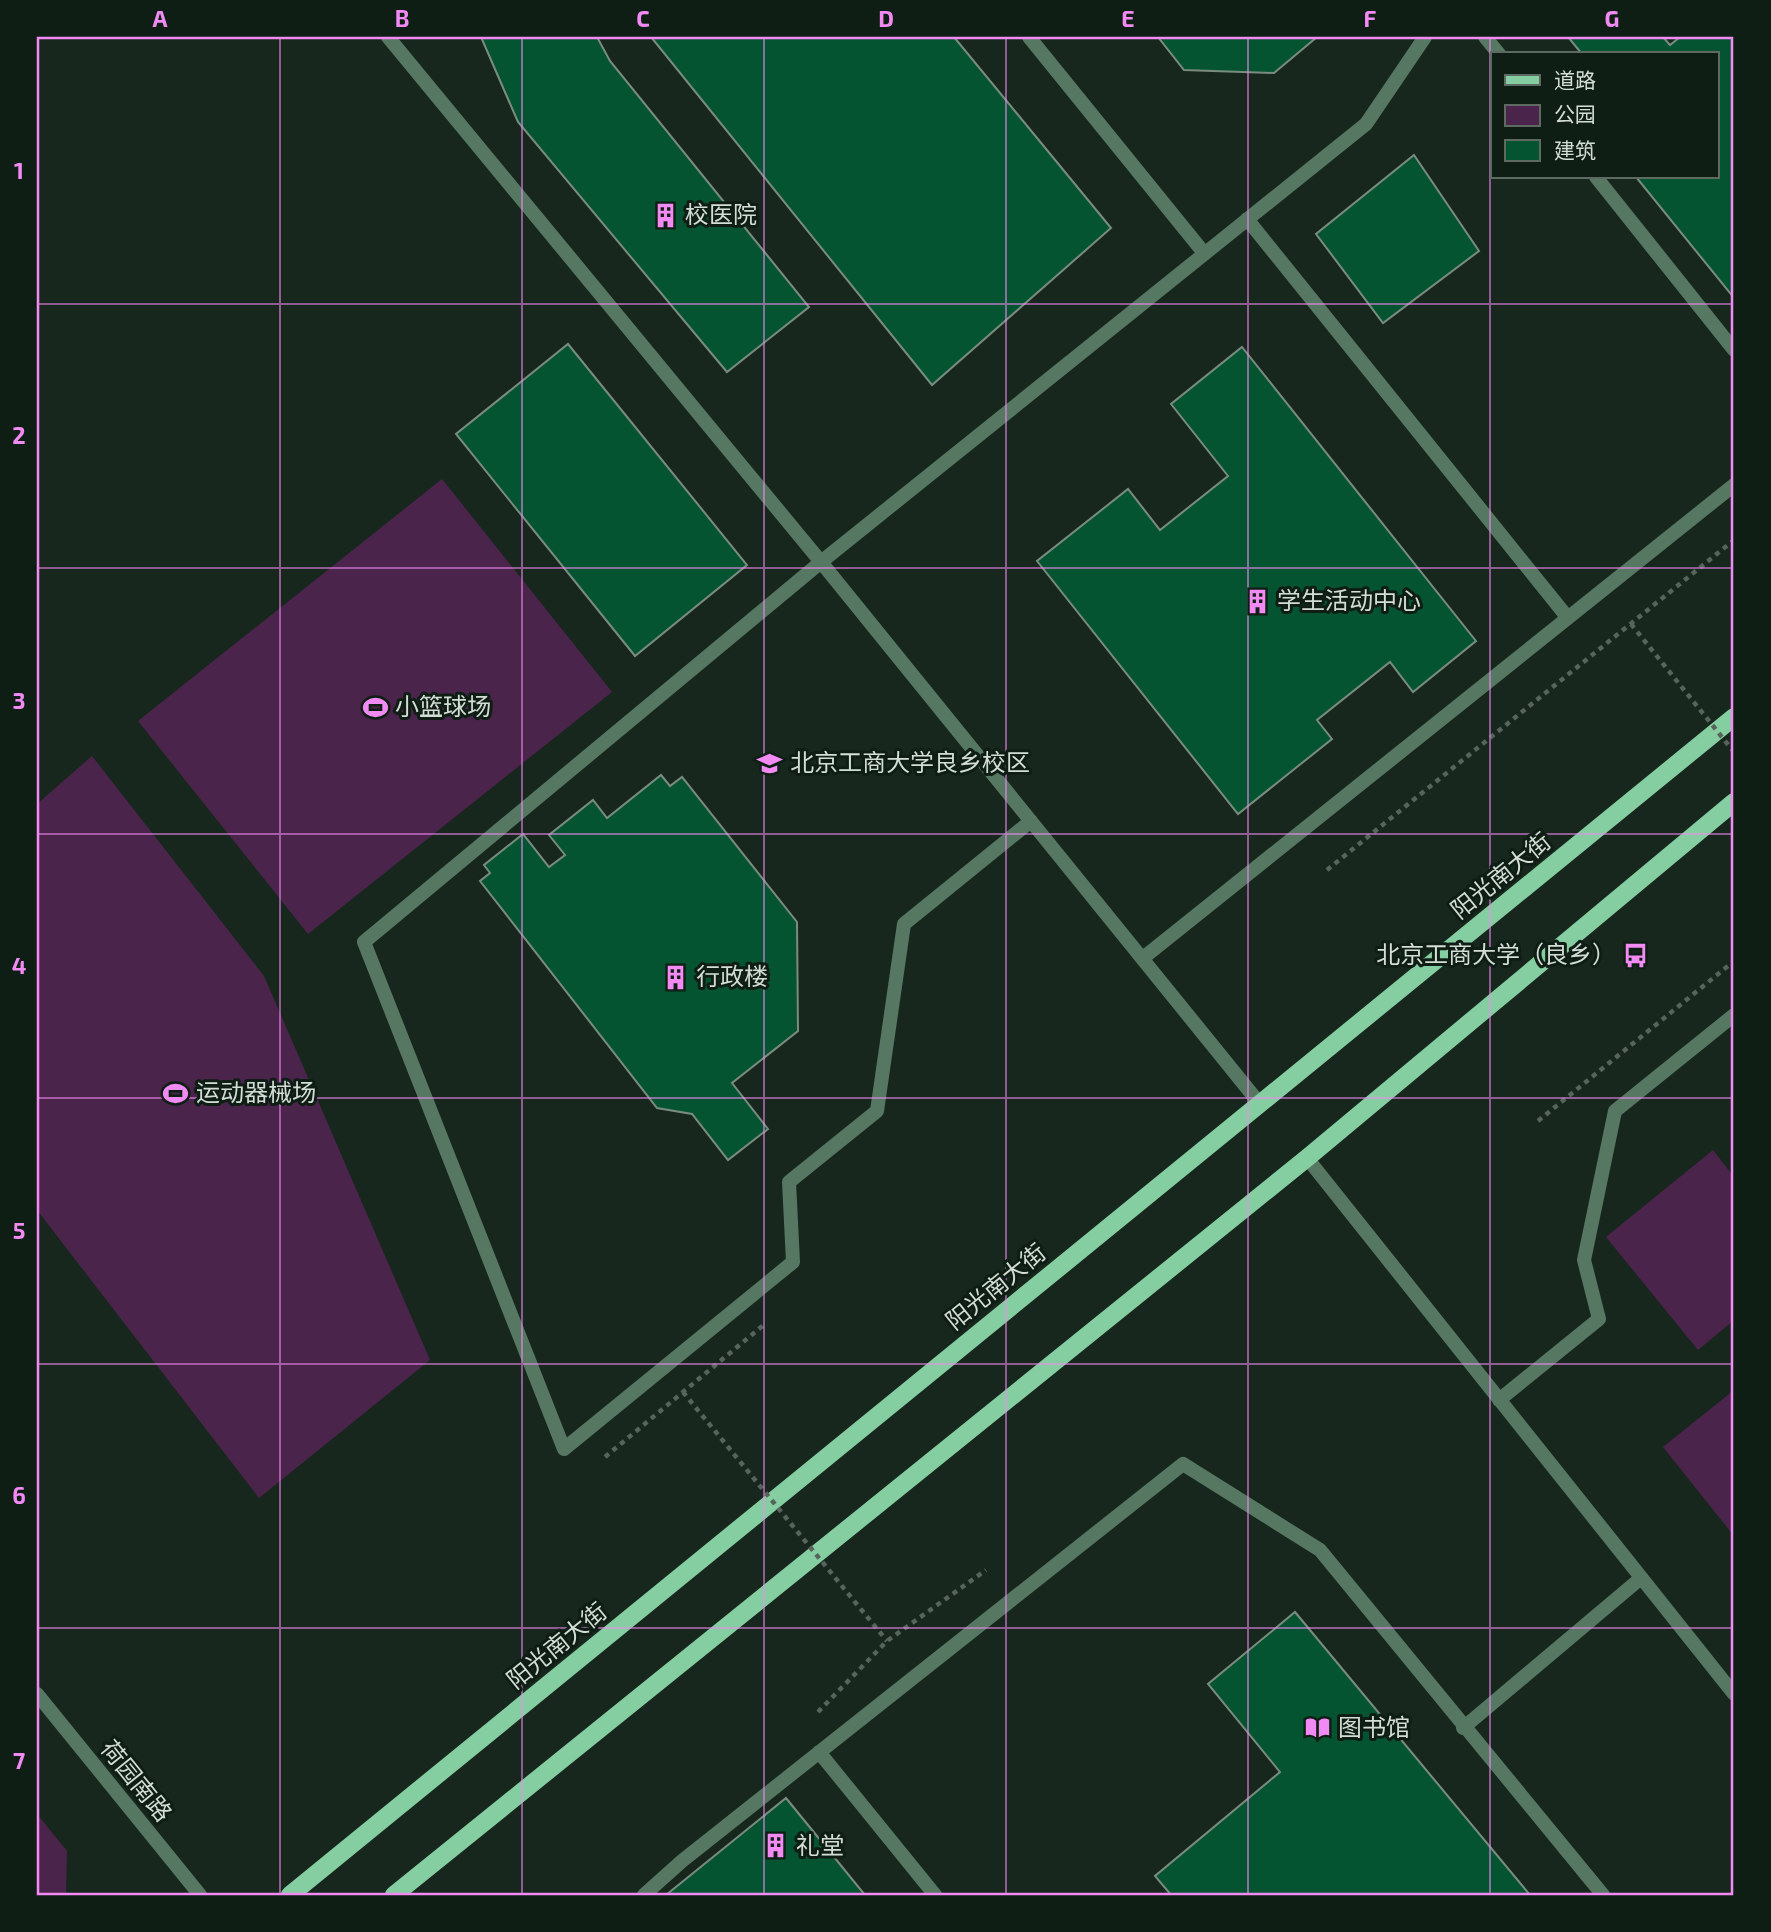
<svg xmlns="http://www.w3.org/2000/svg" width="1771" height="1932" font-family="'Exo 2','Noto Sans SC',sans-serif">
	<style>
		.green { fill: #4b244b }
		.building { fill: #055431; stroke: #7a8c80; stroke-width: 2 }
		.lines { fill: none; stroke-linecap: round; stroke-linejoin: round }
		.path { stroke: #57645c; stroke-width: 4.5; stroke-dasharray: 5 5; stroke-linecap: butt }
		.minor { stroke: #567862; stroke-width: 14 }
		.tertiary { stroke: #567862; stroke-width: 14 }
		.primary { stroke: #85cea1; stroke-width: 18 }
		.path-bridge { stroke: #57645c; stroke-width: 4.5; stroke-dasharray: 5 5; stroke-linecap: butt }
		.grid { fill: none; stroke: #f28af3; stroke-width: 2; stroke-opacity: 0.55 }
		.labels { text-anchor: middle; stroke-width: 6; stroke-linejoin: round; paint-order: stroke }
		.poi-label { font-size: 24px; fill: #d3ddd6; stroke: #0f1e15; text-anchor: start }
		.street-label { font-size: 24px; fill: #d3ddd6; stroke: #0f1e15 }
		.neatline { fill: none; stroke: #f28af3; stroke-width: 2.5 }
		.grid-label { font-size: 23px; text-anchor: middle; font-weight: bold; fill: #f28af3 }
	</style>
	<rect width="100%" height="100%" fill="#18271e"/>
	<!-- green -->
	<path class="green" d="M 442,479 L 612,692 L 308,934 L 138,721 Z
		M 92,756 L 264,976 L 430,1360 L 259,1498 L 37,1210 L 37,804 Z
		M 1713,1150 L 1734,1177 L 1734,1320 L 1698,1350 L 1606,1237 Z
		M 1734,1390 L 1734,1536 L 1663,1447 Z
		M 37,1814 L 67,1851 L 66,1895 L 37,1895 Z"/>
	<!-- building -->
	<path class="building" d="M 481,37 L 597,37 L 610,61 L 809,307 L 727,372 L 518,122 Z
		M 651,37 L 954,37 L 1111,228 L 932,385 Z
		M 1158,37 L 1317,37 L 1274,73 L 1184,70 Z
		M 1568,37 L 1663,37 L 1670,45 L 1680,37 L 1734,37 L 1734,298 L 1636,177 L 1717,177 L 1717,54 L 1582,54 Z
		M 1414,155 L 1479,251 L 1383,323 L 1316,234 Z
		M 568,344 L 747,565 L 635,656 L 456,434 Z
		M 1242,347 L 1476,641 L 1413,692 L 1390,662 L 1317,720 L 1332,739 L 1238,814 L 1037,561 L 1128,489 L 1160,530 L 1228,476 L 1171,404 Z
		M 661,775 L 670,786 L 682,777 L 797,922 L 798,1031 L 732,1083 L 768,1129 L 728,1160 L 692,1114 L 657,1108 L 480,881 L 490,873 L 484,865 L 523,834 L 549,867 L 565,855 L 549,835 L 593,800 L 607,818 Z
		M 1295,1612 L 1530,1895 L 1171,1895 L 1155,1876 L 1280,1772 L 1208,1684 Z
		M 786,1798 L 865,1895 L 666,1895 Z"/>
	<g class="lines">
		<!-- path -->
		<path class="path" d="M 1327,870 L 1734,540
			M 1538,1121 L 1734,961
			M 605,1457 L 766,1323
			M 818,1712 L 887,1641 L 986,1570"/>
		<!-- minor -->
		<path class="minor" d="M 388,37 L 821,562 L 1260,1104
			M 1029,37 L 1204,253
			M 1485,37 L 1499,54
			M 1596,177 L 1734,350
			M 1247,219 L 1568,618
			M 1031,821 L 904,924 L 877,1111 L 789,1182 L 793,1262 L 564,1449 L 364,942 L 821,562 L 1366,124 L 1425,37
			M 1143,958 L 1734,485
			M 1307,1158 L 1734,1694
			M 1499,1400 L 1599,1319 L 1584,1260 L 1615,1111 L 1734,1015
			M 1463,1728 L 1641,1578
			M 819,1752 L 935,1895
			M 644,1895 L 682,1861 L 1183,1464 L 1320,1550 L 1603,1895"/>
		<!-- tertiary -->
		<path class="tertiary" d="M 37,1694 L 200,1895"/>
		<!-- primary -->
		<path class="primary" d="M 290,1895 L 1734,717
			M 394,1895 L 1307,1158 L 1734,802"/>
		<!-- path-bridge -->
		<path class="path-bridge" d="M 1631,624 L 1734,752
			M 683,1392 L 887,1641"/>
	</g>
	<!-- grid -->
	<path class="grid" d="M 280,37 L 280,1895M 522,37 L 522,1895M 764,37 L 764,1895M 1006,37 L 1006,1895M 1248,37 L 1248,1895M 1490,37 L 1490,1895M 37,304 L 1734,304M 37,568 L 1734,568M 37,834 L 1734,834M 37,1098 L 1734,1098M 37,1364 L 1734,1364M 37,1628 L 1734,1628"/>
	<!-- icons -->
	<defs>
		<symbol id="building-bare" viewBox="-9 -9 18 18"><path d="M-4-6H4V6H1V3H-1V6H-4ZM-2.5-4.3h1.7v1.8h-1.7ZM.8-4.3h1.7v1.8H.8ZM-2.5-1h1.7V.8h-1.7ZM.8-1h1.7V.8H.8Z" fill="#f28af3" stroke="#0f1e15" stroke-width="2.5" paint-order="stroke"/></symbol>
		<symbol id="stadium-bare" viewBox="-9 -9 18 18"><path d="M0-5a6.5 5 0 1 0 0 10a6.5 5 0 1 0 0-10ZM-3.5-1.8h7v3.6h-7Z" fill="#f28af3" stroke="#0f1e15" stroke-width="2.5" paint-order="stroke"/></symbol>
		<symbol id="university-bare" viewBox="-9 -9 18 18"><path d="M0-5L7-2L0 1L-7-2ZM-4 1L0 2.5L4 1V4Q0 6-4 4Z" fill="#f28af3" stroke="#0f1e15" stroke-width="2.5" paint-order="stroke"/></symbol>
		<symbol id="bus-bare" viewBox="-9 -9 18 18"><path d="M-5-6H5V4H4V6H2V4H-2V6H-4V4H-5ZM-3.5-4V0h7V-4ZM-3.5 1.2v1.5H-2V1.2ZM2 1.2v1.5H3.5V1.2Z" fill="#f28af3" stroke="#0f1e15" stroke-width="2.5" paint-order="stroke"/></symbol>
		<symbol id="library-bare" viewBox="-9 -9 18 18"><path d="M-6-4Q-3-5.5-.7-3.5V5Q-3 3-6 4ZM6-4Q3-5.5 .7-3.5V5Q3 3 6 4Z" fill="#f28af3" stroke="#0f1e15" stroke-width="2.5" paint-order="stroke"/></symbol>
	</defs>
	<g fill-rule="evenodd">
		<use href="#building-bare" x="648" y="198" width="35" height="35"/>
		<use href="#building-bare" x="1240" y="584" width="35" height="35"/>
		<use href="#stadium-bare" x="358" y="690" width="35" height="35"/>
		<use href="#university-bare" x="752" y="746" width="35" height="35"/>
		<use href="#bus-bare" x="1618" y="938" width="35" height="35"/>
		<use href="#building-bare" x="658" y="960" width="35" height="35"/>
		<use href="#stadium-bare" x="158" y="1076" width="35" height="35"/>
		<use href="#library-bare" x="1300" y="1710" width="35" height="35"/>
		<use href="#building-bare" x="758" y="1828" width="35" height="35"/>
	</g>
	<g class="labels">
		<!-- poi labels -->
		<g class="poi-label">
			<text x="685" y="223">校医院</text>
			<text x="1277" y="609">学生活动中心</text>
			<text x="395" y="715">小篮球场</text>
			<text x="790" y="771">北京工商大学良乡校区</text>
			<text x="1616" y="963" text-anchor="end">北京工商大学（良乡）</text>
			<text x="696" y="985">行政楼</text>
			<text x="196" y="1101">运动器械场</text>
			<text x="1338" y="1736">图书馆</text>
			<text x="796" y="1854">礼堂</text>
		</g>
		<!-- street labels -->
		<g class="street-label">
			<text transform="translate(1501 876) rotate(-39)" y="8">阳光南大街</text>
			<text transform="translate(996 1287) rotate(-39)" y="8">阳光南大街</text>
			<text transform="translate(557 1646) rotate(-39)" y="8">阳光南大街</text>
			<text transform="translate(136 1781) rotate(51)" y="8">荷园南路</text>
		</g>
	</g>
	<!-- border -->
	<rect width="1771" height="1932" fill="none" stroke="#0f1e15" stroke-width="77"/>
	<!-- legend -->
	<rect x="1491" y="52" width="228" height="126" fill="#0f1e15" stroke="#5d6a62" stroke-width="2"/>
	<rect x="1505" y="75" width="35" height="10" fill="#85cea1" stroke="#5d6a62" stroke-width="2"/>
	<text x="1554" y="88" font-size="21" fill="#d3ddd6">道路</text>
	<rect x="1505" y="105" width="35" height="21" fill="#4b244b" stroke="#5d6a62" stroke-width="2"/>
	<text x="1554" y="122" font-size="21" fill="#d3ddd6">公园</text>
	<rect x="1505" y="140" width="35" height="21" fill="#055431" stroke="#5d6a62" stroke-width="2"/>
	<text x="1554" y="158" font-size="21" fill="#d3ddd6">建筑</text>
	<rect x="38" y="38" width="1694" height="1856" class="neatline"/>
	<g class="grid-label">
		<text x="160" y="27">A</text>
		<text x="402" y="27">B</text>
		<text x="643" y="27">C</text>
		<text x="886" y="27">D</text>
		<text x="1128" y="27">E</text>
		<text x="1370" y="27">F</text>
		<text x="1612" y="27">G</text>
		<text x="19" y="179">1</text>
		<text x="19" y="444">2</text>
		<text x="19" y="709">3</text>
		<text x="19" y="974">4</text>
		<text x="19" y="1239">5</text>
		<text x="19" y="1504">6</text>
		<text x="19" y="1769">7</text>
	</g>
</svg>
